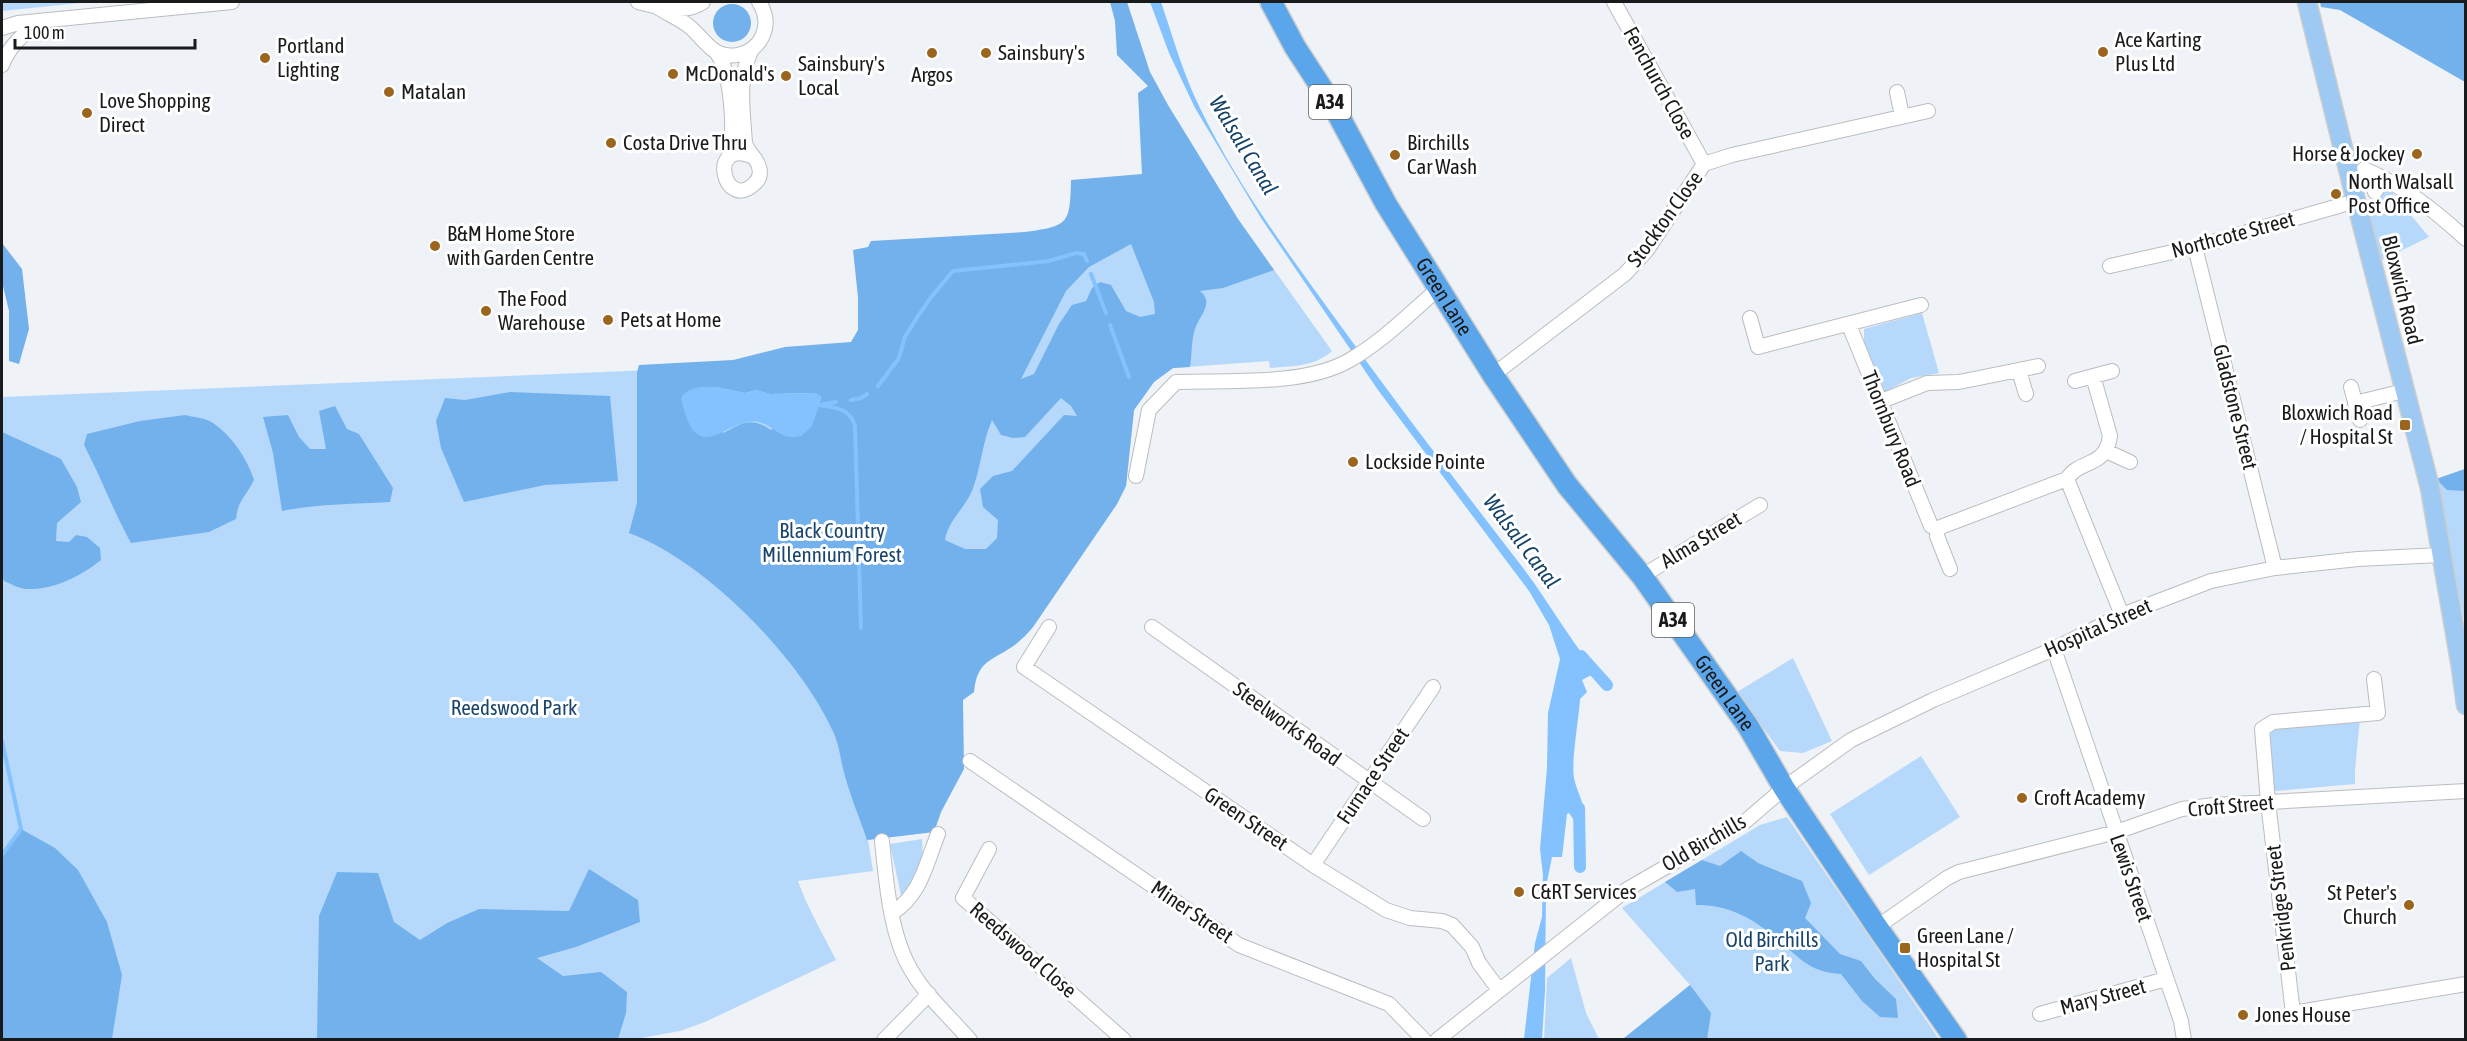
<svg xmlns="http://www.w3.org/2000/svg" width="2467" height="1041" font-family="'Asap Condensed',sans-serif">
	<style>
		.green { fill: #b6d9fb }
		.forest { fill: #73b1ec; fill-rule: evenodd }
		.water { fill: #83c2fe }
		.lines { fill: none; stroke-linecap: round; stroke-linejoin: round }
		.stream { stroke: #83c2fe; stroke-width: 4 }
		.canal { stroke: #83c2fe; stroke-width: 12 }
		.minor-casing { stroke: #babdc0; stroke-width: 16 }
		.major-casing { stroke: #cccdcd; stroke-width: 21 }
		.highway-casing { stroke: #cccdcd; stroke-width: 24 }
		.minor { stroke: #fff; stroke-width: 14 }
		.major { stroke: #9dc9f2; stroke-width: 18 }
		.highway { stroke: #5ba5ea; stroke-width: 21 }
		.poi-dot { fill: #9b651e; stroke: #fff; stroke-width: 2 }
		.labels { text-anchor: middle; stroke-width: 6; stroke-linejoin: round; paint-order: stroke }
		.shield { fill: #fff; stroke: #5e5f5f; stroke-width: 1.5 }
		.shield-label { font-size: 20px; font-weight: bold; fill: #191a1b }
		.poi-label { font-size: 21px; fill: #191a1b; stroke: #fff; text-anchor: start }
		.street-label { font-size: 21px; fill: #191a1b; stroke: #fff }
		.park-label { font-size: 21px; fill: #19456c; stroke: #fff }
		.water-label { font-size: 22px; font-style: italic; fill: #16436a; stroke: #fff }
	</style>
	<rect width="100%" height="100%" fill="#eff2f6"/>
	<!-- green -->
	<path class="green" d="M 2,2 L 90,2 L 2,11 Z
		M 1193,147 L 1238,219 L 1332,351 C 1314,367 1292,366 1270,368 L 1269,361 L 1173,368 L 1154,382 L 1134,410 L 1126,486 L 1117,504 L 1033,627 C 1028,633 1022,639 1016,644 C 993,661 977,659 974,692 L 963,700 L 962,769 L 941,812 L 934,832 L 868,840 L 873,871 L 798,881 C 807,907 823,934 836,960 L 705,1022 L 680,1031 L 631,1040 L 2,1039 L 2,397 L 869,361 L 1077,234 L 1136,185 Z
		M 2386,185 L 2429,237 L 2382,260 L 2367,209 Z
		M 1922,313 L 1939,373 L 1911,378 L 1885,392 L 1864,344 L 1864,329 Z
		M 2465,469 L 2465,625 L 2436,479 Z
		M 1793,658 L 1832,741 L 1803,753 L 1780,751 L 1737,692 Z
		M 2360,719 L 2355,770 L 2355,784 L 2276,791 L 2271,788 L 2266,734 L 2270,725 Z
		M 1921,756 L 1960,817 L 1869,875 L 1830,814 Z
		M 1787,817 L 1939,1039 L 1623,1039 L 1690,985 L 1622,908 L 1760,825 Z
		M 922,839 L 923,863 L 905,894 L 901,895 L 890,844 Z
		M 1571,958 L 1586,1013 L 1599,1039 L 1544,1040 L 1547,978 Z"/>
	<!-- forest -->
	<path class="forest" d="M 1110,2 L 1127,2 L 1150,72 L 1168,105 L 1238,219 L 1274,270 L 1223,288 L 1200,291 C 1215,303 1199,316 1195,329 C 1191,341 1192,355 1190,367 L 1173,368 L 1154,382 L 1134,410 L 1126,486 L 1117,504 L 1033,627 C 1028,633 1022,639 1016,644 C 993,661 977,659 974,692 L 963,700 L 964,769 L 941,812 L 934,832 L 867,840 C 860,819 851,798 845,776 C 841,763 840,749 835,736 C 803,661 706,561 629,533 L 637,503 L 637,372 L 639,365 L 733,360 L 785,347 L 851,342 L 858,330 L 858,297 L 853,250 L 868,247 L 871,241 L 1025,232 C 1069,226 1070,224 1071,180 L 1142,174 L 1138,93 L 1148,86 L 1117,55 L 1115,21 ZM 1131,244 L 1154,302 L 1155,314 L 1140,317 L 1126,311 L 1111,285 L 1100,282 L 1092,288 L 1086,301 L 1072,305 L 1059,324 L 1034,374 L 1021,379 L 1066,291 L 1089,267 ZM 716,387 L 745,393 L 756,390 L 770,394 L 809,393 L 771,430 C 751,416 742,423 723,433 ZM 1061,398 L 1071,406 L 1077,416 L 1064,415 L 1012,471 L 993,476 L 980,489 L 983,507 L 998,520 L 997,538 L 986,549 L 965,549 L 945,540 C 948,521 964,509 972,491 C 981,468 982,443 992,420 L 1001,435 L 1013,438 L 1025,437 Z
		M 2320,2 L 2465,2 L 2465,82 L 2340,10 L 2321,7 Z
		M713 23a19 19 0 1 1 38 0a19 19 0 1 1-38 0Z
		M 2,243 L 22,269 L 29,329 L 19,364 L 9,361 L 9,311 L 2,282 Z
		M 510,392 L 610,396 L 618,481 L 545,485 L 464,502 L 441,448 L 436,421 L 445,398 L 465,400 Z
		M 335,406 L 347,429 L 359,434 L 393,488 L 390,502 C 354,504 317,504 282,511 L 273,453 L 263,417 L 288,415 L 299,437 L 310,449 L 326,449 L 319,411 Z
		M 185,415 C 193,417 206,418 213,423 C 232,436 247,458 254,480 C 246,496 238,500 236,519 L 209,532 L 131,543 C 113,511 101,477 84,445 L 87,434 L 140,421 Z
		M 2,432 L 61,459 L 77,487 L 81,502 L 57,523 L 56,541 L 69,542 L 76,535 L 87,537 L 100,548 L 101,560 C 81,576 54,590 27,589 C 20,589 11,584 4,581 L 2,575 Z
		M 2465,469 L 2465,491 L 2447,490 L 2436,479 Z
		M 21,829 L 55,848 L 78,870 L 107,922 L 122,975 L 112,1039 L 2,1039 L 2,855 Z
		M 1741,851 L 1758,863 L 1802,881 L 1811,903 L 1805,918 L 1840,954 L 1861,961 L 1875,979 L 1896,999 L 1898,1018 L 1880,1017 L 1862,1001 L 1841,974 C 1805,972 1796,953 1770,933 C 1747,915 1725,905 1696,905 L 1695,889 L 1677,892 L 1665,882 L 1702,860 L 1720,866 Z
		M 589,869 L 638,900 L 640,922 L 576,947 L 537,958 L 563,976 L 601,972 L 627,992 L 626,1013 L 618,1039 L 317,1039 L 319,916 L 337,872 L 378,873 L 394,922 L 420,940 L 447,923 L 479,909 L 569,911 Z
		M 1690,985 L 1711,1013 L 1707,1039 L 1623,1039 Z"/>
	<!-- water -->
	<path class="water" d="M 1150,2 L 1161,2 C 1173,37 1183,74 1200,108 C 1235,181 1284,248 1332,314 C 1393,399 1456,481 1520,564 C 1550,603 1574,648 1607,685 L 1595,673 L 1582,680 L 1587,692 L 1580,699 C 1579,718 1571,762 1574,778 C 1577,794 1588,806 1582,823 L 1576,823 L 1569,813 L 1567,814 L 1562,857 L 1552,857 L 1546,887 L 1545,991 L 1542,1039 L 1524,1039 L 1535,943 L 1542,917 L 1543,875 L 1540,849 L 1547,768 L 1548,713 L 1560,659 L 1549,625 L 1529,591 L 1378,390 L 1261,218 L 1195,108 L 1169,53 Z
		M 716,387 L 745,393 L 756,390 L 770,394 L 816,393 L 821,396 L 821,400 L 812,426 L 801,436 C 778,441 775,425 758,422 C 726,416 697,473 681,398 C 689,385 703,387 716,387 Z"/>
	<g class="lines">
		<!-- stream -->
		<path class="stream" d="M 1091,274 L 1106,313
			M 1110,325 L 1129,377
			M 878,386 L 899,358 L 905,337 L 918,316 L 932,296 L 953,271 L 1049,261 L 1076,253 L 1084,254 L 1087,261
			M 851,400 L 861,398 L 867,394
			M 824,404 L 836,402
			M 820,405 C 836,408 850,408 855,426 L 861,628
			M 2,741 L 21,829 L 2,855"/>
		<!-- canal -->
		<path class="canal" d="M 1581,656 L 1607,685
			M 1579,808 L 1580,867"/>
		<defs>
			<path id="minor" d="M 638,2 C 658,7 685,15 703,2
				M 1614,2 L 1704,164
				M 657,7 C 668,14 680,19 690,27 C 697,33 703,41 710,47 C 725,62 753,56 762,37 C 768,25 766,13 759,2
				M 2,28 L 18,23 L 232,2
				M 716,52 C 732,71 736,135 728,159
				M 2,65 C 10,45 22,35 39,23
				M 1897,92 L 1902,116
				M 751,156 C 707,139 724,212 754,184 C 759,180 761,174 759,167 C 757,158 748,153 745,143 C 743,111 737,79 752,49
				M 2364,169 C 2405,187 2433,209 2466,239
				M 2375,192 L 2384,178
				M 2195,247 L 2275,568
				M 2110,266 L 2195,247 L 2356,201
				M 1750,318 L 1758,347 L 1921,305
				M 1849,325 L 1931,526 L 1938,528 L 1937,536 L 1950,569
				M 2019,371 L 2026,394
				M 1493,375 L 1625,274 L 1647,250 L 1704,164 L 1732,155 L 1928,111
				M 2093,376 L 2110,436 C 2106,468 2079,459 2067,479 L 2122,615
				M 2075,381 L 2112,371
				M 2351,387 L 2360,420
				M 1879,402 L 1927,383 L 1959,382 L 2038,366
				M 2355,403 L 2404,391
				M 2106,451 L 2130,462
				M 1136,476 L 1149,410 L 1176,382 C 1227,380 1304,386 1348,361 C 1381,343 1409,314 1438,289
				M 1938,528 L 2067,479
				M 1642,576 L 1760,505
				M 1049,627 L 1024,667 L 1313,865 L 1386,910 L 1410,918 L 1442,921 L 1452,925 L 1472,947 L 1479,963 L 1499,990
				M 1152,627 L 1423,819
				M 2054,649 L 2181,1021 L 2184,1040
				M 2374,679 L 2378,713 L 2273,722 L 2262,729 L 2268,802 L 2293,1013 L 2466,984
				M 970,761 L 1239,945 L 1389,1004 L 1424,1040
				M 882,841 C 886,880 890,935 911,970 C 926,996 950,1017 970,1040
				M 989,849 L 963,898 L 1124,1040
				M 1313,865 L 1433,687
				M 892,913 C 921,895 926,864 938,834
				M 1877,927 L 1947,878 L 1959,872 L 2116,832 L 2182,809 L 2214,805 L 2466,791
				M 2040,1014 L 2166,979
				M 884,1040 L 929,994
				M 1437,1040 L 1626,890 L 1747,820 L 1784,788 L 1851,740 L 1933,700 L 2054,649 L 2122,615 L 2211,581 L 2275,568 L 2358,559 L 2441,555"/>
			<path id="major" d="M 2307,2 L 2356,201 L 2430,488 L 2461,667 L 2466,705"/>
			<g id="highway">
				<path id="s1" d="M 1271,2 L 1295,47 L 1334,107 L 1386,204 L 1493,375 L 1567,485 L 1642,576 L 1700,658 L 1748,726 L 1784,788 L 1877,927 L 1956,1040"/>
			</g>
		</defs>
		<!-- minor casing -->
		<use href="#minor" class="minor-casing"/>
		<!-- major casing -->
		<use href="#major" class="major-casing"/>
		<!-- highway casing -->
		<use href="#highway" class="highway-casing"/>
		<!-- minor -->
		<use href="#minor" class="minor"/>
		<!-- major -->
		<use href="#major" class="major"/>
		<!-- highway -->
		<use href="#highway" class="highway"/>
	</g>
	<!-- markers -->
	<g class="poi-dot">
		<circle cx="2103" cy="52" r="6"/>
		<circle cx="932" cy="53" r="6"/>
		<circle cx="986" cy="53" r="6"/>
		<circle cx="265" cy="58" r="6"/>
		<circle cx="673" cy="74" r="6"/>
		<circle cx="786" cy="76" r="6"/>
		<circle cx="389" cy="92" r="6"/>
		<circle cx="87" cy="113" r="6"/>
		<circle cx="611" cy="143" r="6"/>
		<circle cx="2417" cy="154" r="6"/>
		<circle cx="1395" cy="155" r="6"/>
		<circle cx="2336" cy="194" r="6"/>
		<circle cx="435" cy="246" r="6"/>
		<circle cx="486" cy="311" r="6"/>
		<circle cx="608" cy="320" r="6"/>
		<rect x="2399" y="419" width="12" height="12" rx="3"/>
		<circle cx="1353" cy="462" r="6"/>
		<circle cx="2022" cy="798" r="6"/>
		<circle cx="1519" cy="892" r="6"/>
		<circle cx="2409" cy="905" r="6"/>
		<rect x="1899" y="942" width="12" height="12" rx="3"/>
		<circle cx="2243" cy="1015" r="6"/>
	</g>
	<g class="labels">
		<!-- shield labels -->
		<g class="shield">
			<rect x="1309" y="85" width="42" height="34" rx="4.5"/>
			<rect x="1652" y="603" width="42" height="34" rx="4.5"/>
		</g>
		<g class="shield-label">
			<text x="1330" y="109">A34</text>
			<text x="1673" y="627">A34</text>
		</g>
		<!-- poi labels -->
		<g class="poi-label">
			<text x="2115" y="47">Ace Karting<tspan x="2115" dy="24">Plus Ltd</tspan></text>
			<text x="277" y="53">Portland<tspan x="277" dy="24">Lighting</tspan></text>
			<text x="998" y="60">Sainsbury's</text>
			<text x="798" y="71">Sainsbury's<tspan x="798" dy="24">Local</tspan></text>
			<text x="685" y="81">McDonald's</text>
			<text x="932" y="82" text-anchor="middle">Argos</text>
			<text x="401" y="99">Matalan</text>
			<text x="99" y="108">Love Shopping<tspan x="99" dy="24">Direct</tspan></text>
			<text x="623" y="150">Costa Drive Thru</text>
			<text x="1407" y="150">Birchills<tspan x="1407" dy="24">Car Wash</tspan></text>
			<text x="2405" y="161" text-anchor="end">Horse &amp; Jockey</text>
			<text x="2348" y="189">North Walsall<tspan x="2348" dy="24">Post Office</tspan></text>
			<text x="447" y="241">B&amp;M Home Store<tspan x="447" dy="24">with Garden Centre</tspan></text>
			<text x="498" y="306">The Food<tspan x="498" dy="24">Warehouse</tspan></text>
			<text x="620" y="327">Pets at Home</text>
			<text x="2393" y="420" text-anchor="end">Bloxwich Road<tspan x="2393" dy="24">/ Hospital St</tspan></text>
			<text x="1365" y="469">Lockside Pointe</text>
			<text x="2034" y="805">Croft Academy</text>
			<text x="1531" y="899">C&amp;RT Services</text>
			<text x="2397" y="900" text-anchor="end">St Peter's<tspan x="2397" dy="24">Church</tspan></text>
			<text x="1917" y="943">Green Lane /<tspan x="1917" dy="24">Hospital St</tspan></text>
			<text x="2255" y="1022">Jones House</text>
		</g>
		<!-- street labels -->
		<g class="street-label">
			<text transform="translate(1659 83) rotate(61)" y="7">Fenchurch Close</text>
			<text transform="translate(1665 219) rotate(-54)" y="7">Stockton Close</text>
			<text transform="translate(2233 235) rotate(-15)" y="7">Northcote Street</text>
			<text transform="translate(2402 290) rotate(76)" y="7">Bloxwich Road</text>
			<text dy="7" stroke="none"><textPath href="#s1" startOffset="342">Green Lane</textPath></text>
			<text transform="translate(2235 407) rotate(76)" y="7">Gladstone Street</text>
			<text transform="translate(1891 429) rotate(68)" y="7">Thornbury Road</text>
			<text transform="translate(1701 540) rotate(-31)" y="7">Alma Street</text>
			<text transform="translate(2098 628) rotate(-24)" y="7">Hospital Street</text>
			<text dy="7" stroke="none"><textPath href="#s1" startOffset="828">Green Lane</textPath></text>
			<text transform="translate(1287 724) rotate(36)" y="7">Steelworks Road</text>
			<text transform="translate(1373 776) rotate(-56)" y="7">Furnace Street</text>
			<text transform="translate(2231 806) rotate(-5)" y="7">Croft Street</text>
			<text transform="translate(1246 819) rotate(34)" y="7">Green Street</text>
			<text transform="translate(1704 843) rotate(-30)" y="7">Old Birchills</text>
			<text transform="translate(2131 878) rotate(71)" y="7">Lewis Street</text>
			<text transform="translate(2281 908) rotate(-97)" y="7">Penkridge Street</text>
			<text transform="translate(1192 912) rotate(34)" y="7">Miner Street</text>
			<text transform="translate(1023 950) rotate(41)" y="7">Reedswood Close</text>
			<text transform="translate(2103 997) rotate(-15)" y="7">Mary Street</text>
		</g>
		<!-- park labels -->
		<g class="park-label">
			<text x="832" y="538">Black Country<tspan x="832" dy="24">Millennium Forest</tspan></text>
			<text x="514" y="715">Reedswood Park</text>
			<text x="1772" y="947">Old Birchills<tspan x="1772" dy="24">Park</tspan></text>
		</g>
		<!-- water labels -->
		<g class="water-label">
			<text transform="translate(1244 145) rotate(59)" y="8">Walsall Canal</text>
			<text transform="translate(1522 541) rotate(53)" y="8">Walsall Canal</text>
		</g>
	</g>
	<!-- border -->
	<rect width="2467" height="1041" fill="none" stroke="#191a1b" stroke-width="6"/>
	<!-- scale -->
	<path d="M15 39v9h180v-9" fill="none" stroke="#191a1b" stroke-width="3"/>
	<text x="24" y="39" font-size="18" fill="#191a1b" stroke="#ffffff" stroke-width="4.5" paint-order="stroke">100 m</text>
</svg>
